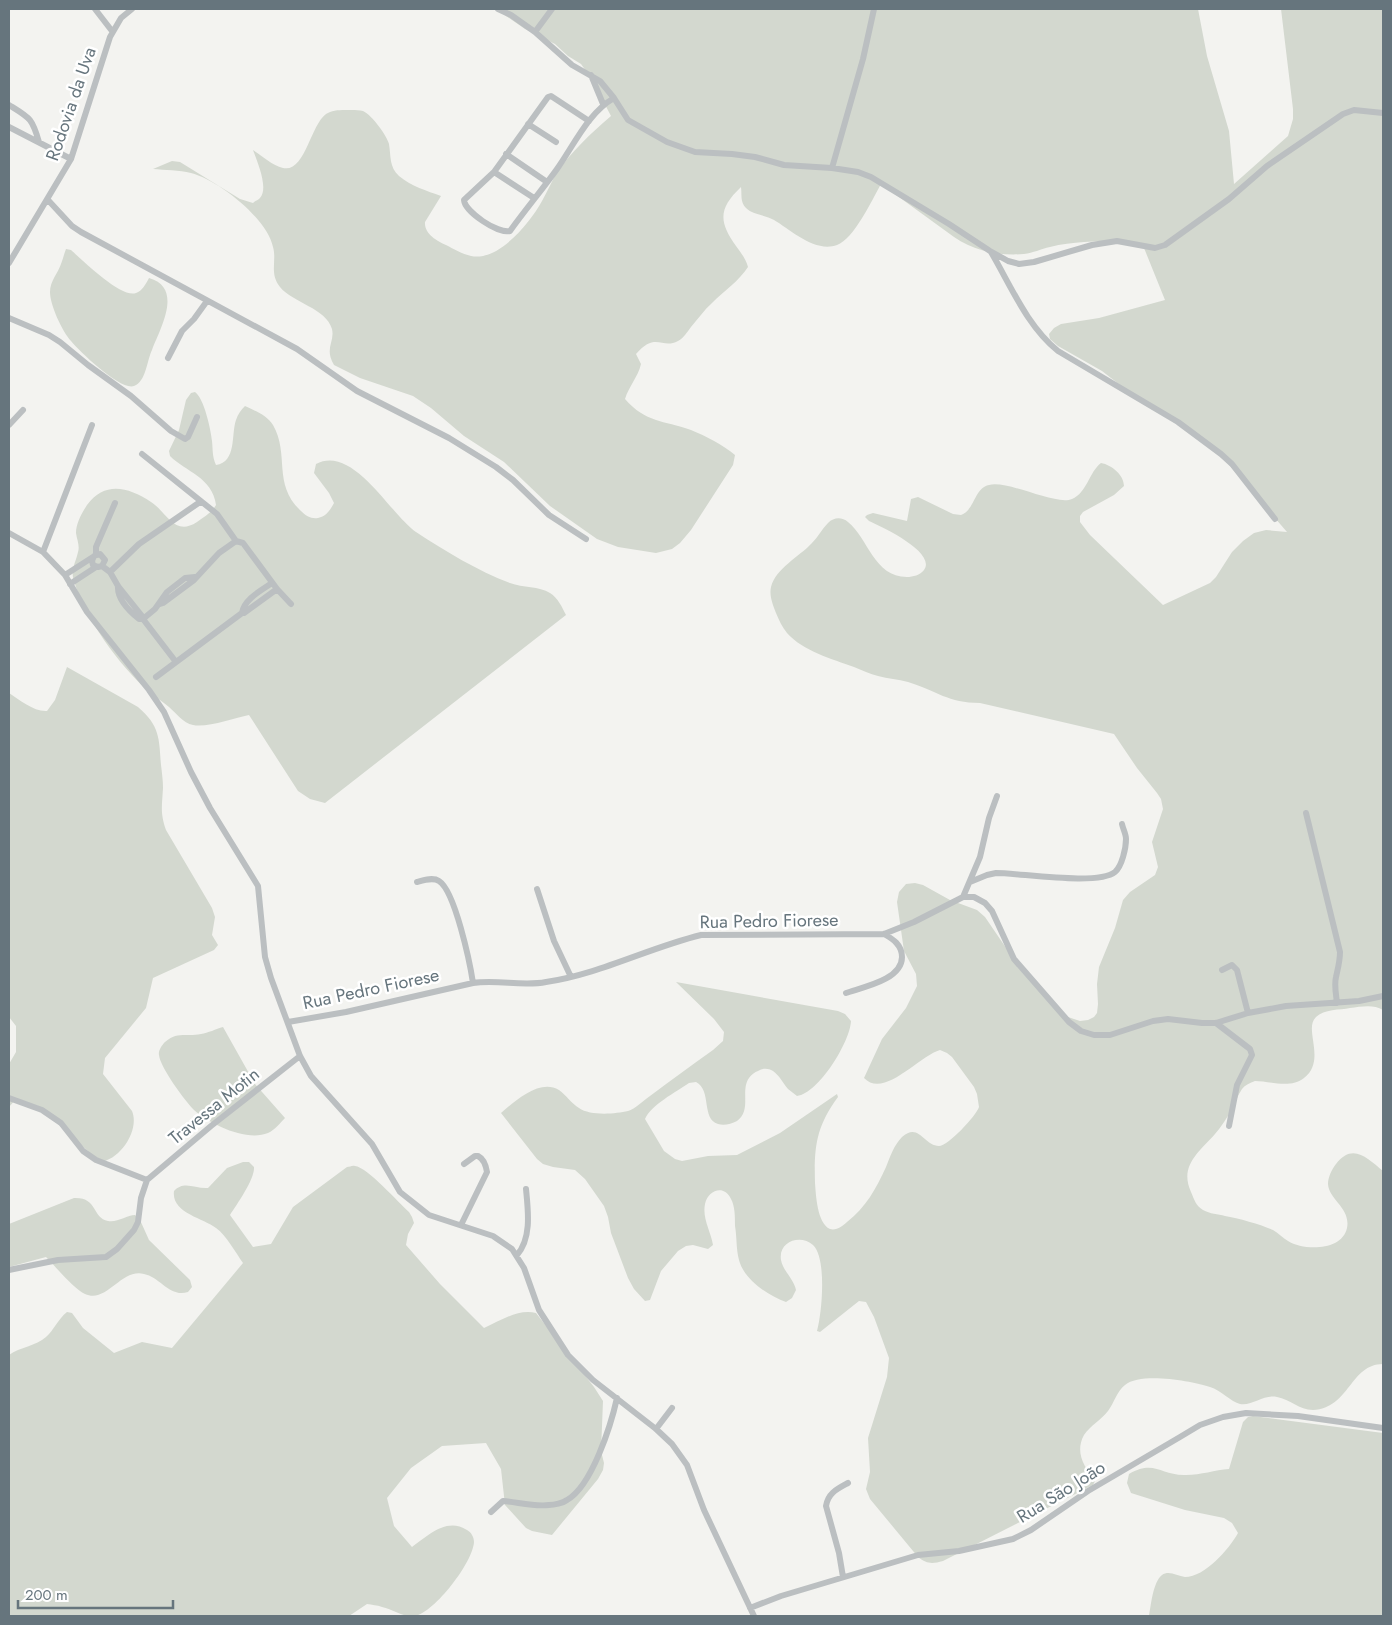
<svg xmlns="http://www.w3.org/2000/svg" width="1392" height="1625" font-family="Jost,sans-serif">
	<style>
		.green { fill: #d3d8cf }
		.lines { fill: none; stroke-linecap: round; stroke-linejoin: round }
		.minor { stroke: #bbbfc1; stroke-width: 6 }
		.labels { text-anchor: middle; stroke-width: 5; stroke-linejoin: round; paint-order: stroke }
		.street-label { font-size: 18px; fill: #66757d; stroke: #fff }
	</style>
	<rect width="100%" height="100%" fill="#f3f3f0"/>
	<!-- green -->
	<path class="green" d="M 496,9 L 1198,9 L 1207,56 L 1229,131 L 1234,184 L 1288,136 L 1293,119 L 1293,109 L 1281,9 L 1383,9 L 1383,1010 C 1373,1004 1361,1007 1350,1008 C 1340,1010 1324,1009 1316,1017 C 1303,1029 1327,1060 1304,1078 C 1291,1089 1269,1081 1255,1081 C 1250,1083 1245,1085 1242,1089 C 1238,1095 1235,1103 1232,1109 C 1227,1118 1221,1127 1215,1134 C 1199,1152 1179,1166 1191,1192 C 1194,1199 1196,1206 1203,1210 C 1210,1214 1218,1214 1225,1216 C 1238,1218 1262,1225 1273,1230 C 1278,1233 1283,1238 1288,1241 C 1304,1251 1342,1251 1347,1228 C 1351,1208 1329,1200 1328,1184 C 1328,1177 1332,1169 1336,1164 C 1353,1142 1368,1159 1383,1171 L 1383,1364 C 1350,1364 1350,1408 1313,1410 C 1299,1410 1290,1399 1277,1397 C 1264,1394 1253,1406 1240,1404 C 1231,1402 1221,1390 1210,1387 C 1191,1381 1141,1372 1125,1385 C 1117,1391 1114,1403 1108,1411 C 1101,1420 1090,1426 1084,1435 C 1075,1451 1083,1468 1096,1479 L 1093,1485 L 943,1561 C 932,1564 927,1564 918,1557 L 870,1499 L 866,1489 L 870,1472 L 868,1438 L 887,1377 L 889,1358 L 874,1317 L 866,1302 L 859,1301 L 820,1332 L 817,1331 C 822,1313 827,1258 813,1245 C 801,1234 778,1241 781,1260 C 783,1271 794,1279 796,1290 L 792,1298 L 786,1302 C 769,1296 744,1280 739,1260 C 736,1249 737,1237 735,1226 C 735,1217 735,1206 731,1199 C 724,1184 708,1190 705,1204 C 702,1218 711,1232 713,1245 L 708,1249 L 693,1245 L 686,1246 L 678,1251 L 661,1271 L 650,1300 L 645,1301 L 634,1289 L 628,1278 L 611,1233 L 608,1217 L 604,1206 L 585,1179 L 575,1170 L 553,1167 L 543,1164 L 537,1159 L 501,1113 C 515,1101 540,1078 559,1090 C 566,1095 571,1103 579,1108 C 590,1116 615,1114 628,1111 C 635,1109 644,1100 650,1096 C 671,1080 692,1065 713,1050 L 723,1041 L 724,1032 L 714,1019 L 676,982 L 838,1011 L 845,1014 L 851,1021 C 850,1042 819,1093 797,1096 C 794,1094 791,1091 788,1089 C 783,1083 779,1075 773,1071 C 768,1068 763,1068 758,1071 C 755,1072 751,1075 749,1078 C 740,1091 752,1110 737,1121 C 731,1124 724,1126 718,1124 C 701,1119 712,1090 696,1082 L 689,1083 C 676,1092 651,1105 645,1119 L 664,1151 L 675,1159 L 682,1161 L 708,1156 L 737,1155 L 780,1133 L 837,1094 L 838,1097 C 816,1127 814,1147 815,1183 C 816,1195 817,1223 830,1229 C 836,1231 843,1226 847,1222 C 866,1207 876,1189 886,1167 C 890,1157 894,1145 902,1137 C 919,1122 924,1146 939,1146 C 948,1146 976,1116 979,1107 L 977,1094 L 974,1087 L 952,1057 L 947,1053 L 940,1050 C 919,1056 884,1099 864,1078 L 882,1039 L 906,1008 L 917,986 L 916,974 L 904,951 L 897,902 L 899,892 L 906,884 L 915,883 L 923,885 L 950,900 L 977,910 L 985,917 L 1015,961 L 1065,1016 L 1080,1021 L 1088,1020 L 1094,1017 L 1097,1013 L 1098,1004 L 1097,984 L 1099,967 L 1115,928 L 1123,900 L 1130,892 L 1155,875 L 1158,867 L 1152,842 L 1163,809 L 1161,799 L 1157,793 L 1137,768 L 1114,734 L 980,703 C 948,703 937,691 908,682 C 898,679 888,679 878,676 C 870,674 862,670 854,667 C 832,659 803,651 787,633 C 782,627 779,620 776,613 C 773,605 769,596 771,587 C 776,568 799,557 812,543 C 818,537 822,529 828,523 C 834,517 842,517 848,522 C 868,538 874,577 907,577 C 913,577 920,575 924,570 C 937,552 880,526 869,521 L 865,517 L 867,515 L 873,513 L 907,521 L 911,499 L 918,497 L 953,514 L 961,515 C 975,510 974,488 989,485 C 1008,480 1056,506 1072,499 C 1087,493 1089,472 1101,463 C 1112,465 1124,475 1124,486 L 1114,495 L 1083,512 L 1080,516 L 1080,522 L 1090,535 L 1163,605 L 1210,583 L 1216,577 L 1232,552 L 1243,541 L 1254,533 L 1266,530 L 1287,532 L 1217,451 L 1129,392 L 1102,371 L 1058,346 L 1050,339 L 1049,334 L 1054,328 L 1061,324 L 1099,318 L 1165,300 L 1142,243 C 1123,242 1104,240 1084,242 C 1073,243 1061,244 1050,247 C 1041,249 1033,253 1024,254 C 999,256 974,251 954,237 L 881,184 C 872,200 854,239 837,245 C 815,253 791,230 774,220 C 766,215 753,215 746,208 C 740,202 742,195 741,187 C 719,208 718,221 736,246 C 741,253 746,259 748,267 C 739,281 724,291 712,303 C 704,310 698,319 691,327 C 687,332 684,338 678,341 C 662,350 656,331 636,354 L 641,364 C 638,377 629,386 625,399 C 646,423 663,420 691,430 C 706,436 723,445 735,455 L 733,465 L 691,530 L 680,543 L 672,549 L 656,553 L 618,547 L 597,539 L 550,506 L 504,462 L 464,436 L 431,408 L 413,396 L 360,378 L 334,365 C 324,348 335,342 332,329 C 326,308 293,303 280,287 C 269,273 277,261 273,247 C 267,218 218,180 191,173 C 179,170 165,170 153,169 L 172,161 L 180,162 L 240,199 L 253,203 C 255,201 258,200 260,198 C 269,188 257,161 253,150 C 262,156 272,165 283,168 C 305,173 310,126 326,114 C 333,109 344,110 352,110 C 355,110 360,110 363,111 C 372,115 387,136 389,144 C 391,156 389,167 399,176 C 411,186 427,191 441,196 L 425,222 C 424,234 437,241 446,245 C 454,249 462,254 471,256 C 498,262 530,223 542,201 C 547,192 551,183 556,174 C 571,152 591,133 611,116 L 591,78 L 581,64 L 568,56 L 555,44 L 525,29 Z
		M 66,249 L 71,250 C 82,260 122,299 136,293 C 142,291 146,284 149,278 C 184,288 160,329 152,350 C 147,360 146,382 134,386 C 121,391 80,352 71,341 C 62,331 50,305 50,292 C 50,281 58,273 61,264 C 63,259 64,254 66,249 Z
		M 195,392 C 204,398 211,430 212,441 C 213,450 212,456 216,465 C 237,462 231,434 236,420 C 238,414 241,410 245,406 C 255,411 267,415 273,425 C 290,455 272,484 301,511 C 306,516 311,519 318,518 C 327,516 330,510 334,503 L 329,493 L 314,473 L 316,464 C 353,444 390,514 416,532 C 445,551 478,571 510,583 C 523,588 539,586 550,593 C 558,598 562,607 566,615 L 325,803 L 310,799 L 298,791 L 249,715 C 234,718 207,728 193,725 C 183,723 176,713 169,707 C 162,701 154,696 148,691 C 119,665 85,618 74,581 C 70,570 76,562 78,552 C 80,546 77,540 76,533 C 76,523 82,513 87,505 C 105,481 128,487 151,502 C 167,512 174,537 197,522 C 204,517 211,513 216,505 C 212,477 186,472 170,456 L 169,451 L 179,430 L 186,400 L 191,393 Z
		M 67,667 L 138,707 C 160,726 159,738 161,765 C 162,773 163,781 163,788 C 162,806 160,813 166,830 L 212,908 L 215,917 L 212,935 L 218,945 L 214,950 L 153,978 L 146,1008 L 105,1058 L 103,1074 L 132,1111 C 140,1130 120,1160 100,1162 L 38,1106 L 16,1099 L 9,1107 L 9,1064 L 16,1052 L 16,1026 L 9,1017 L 9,693 C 20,700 34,712 47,711 L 55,700 Z
		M 223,1027 L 255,1084 L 285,1118 C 280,1123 275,1130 268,1133 C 246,1142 210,1124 194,1110 C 185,1101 160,1067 159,1055 C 158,1051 162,1045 165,1042 C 177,1031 187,1037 201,1034 C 208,1033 216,1029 223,1027 Z
		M 243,1162 L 249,1162 L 254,1167 C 255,1179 237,1204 230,1215 L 253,1247 L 271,1244 L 293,1207 L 347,1167 C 350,1167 352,1165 355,1166 C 367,1167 399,1203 409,1212 L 412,1217 L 414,1223 L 408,1234 L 406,1245 L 440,1284 L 484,1328 C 500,1321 519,1308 536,1313 L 594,1387 L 603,1401 L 601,1451 L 604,1463 L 603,1470 L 598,1479 L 552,1535 L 532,1531 L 526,1528 L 505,1505 L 501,1469 L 486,1443 L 442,1446 L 411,1468 L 387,1498 L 394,1526 L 412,1547 C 428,1536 446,1517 467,1530 C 471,1532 474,1537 474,1542 C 473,1562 435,1612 415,1616 C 403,1618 393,1609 382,1607 C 377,1605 372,1605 367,1604 L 349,1616 L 9,1616 L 9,1355 C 20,1347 36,1346 46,1337 C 54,1330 58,1319 67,1312 L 72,1313 L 83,1328 L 114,1353 L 142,1342 L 172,1348 L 243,1263 C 236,1253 226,1235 216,1228 C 203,1218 171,1213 174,1191 C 184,1180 195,1189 208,1188 L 227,1168 Z
		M 74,1198 C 98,1197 92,1218 108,1221 C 117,1223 127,1215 135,1215 L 140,1220 L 149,1240 L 190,1280 L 192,1287 L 188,1292 C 170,1298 160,1277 144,1274 C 121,1268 107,1304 85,1294 C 74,1289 55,1266 46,1257 L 9,1267 L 9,1224 Z
		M 1253,1416 L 1383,1433 L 1383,1616 L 1149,1616 C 1151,1605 1153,1582 1162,1575 C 1169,1570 1177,1576 1185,1577 C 1205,1577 1229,1549 1238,1533 L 1232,1523 L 1224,1518 L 1185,1510 L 1131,1493 L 1127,1483 L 1129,1474 C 1155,1459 1161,1476 1186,1475 C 1201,1475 1215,1470 1229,1469 L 1243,1422 L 1248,1417 Z"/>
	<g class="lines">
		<!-- minor -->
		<path class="minor" d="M 95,9 L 112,31
			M 498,9 L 511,15 L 535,32 L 572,65 L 600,81 L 614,98 L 628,120 L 667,142 L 695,152 L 732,154 L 755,157 L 784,165 L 832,168 L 858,172 L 871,177 L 949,224 L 990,251 L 1008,261 L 1019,264 L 1034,262 L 1092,245 L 1117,241 L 1155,248 L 1165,245 L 1229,199 L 1267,166 L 1343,114 L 1354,110 L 1383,113
			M 535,32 L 552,9
			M 591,75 L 603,104
			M 9,105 C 30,118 32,118 39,142
			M 589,121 L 551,96 L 548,97 L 494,172 L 464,200 C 465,212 498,234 510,231 C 525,210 542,190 557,169 C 574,145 588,113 614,98
			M 528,124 L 556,142
			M 9,127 L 71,159
			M 506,154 L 547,182
			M 832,168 L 863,59 L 874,9
			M 494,172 L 534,198
			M 48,200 L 72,226 L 81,232 L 297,349 L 357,391 L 449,438 L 496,467 L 513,480 L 549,515 L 586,539
			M 991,252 C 1011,286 1027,326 1058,351 L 1178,422 L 1221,454 L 1232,464 L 1275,519
			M 9,263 L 71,159 L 110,37 L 121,18 L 132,9
			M 9,318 L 49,335 L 60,342 L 88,365 L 131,396 L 171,431 L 185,439 L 188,437 L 197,417
			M 168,358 L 182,331 L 194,319 L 207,301
			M 9,425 L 23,410
			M 142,454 L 217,514 L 236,541 L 243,543 L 277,589 L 291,604
			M 9,533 L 43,552 L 65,575 L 87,612 L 149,690 L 164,712 L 191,772 L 210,808 L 258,886 L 265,957 L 271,978 L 300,1056 L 311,1076 L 372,1144 L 400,1192 L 429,1215 L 493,1236 L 512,1249 L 524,1268 L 539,1310 L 568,1355 L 593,1380 L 656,1429 L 672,1444 L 687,1465 L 704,1510 L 754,1616
			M 43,552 L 92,425
			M 96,555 L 96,547 L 115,503
			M 102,566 L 105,560 L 100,554 L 94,556 L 92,561 L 93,565 L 98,567 L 102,566 L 110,572 L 118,586 L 142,616 L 143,619 L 176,662
			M 110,572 L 139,544 L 200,502
			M 65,575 L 93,557
			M 70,584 L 96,567
			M 118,586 C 117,599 129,611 139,619 L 143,619
			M 160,604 L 163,603 L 194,580 L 219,553 L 236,541
			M 242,613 C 244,599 262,590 272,583
			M 143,619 L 155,609 L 167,592 L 185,578 L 195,577
			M 156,677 L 242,613 L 244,613 L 277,589
			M 1306,813 L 1340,952 C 1340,961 1338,968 1336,977 C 1334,985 1336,994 1337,1003
			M 417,882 C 424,880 433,877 439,881 C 455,891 470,963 473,983
			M 970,882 L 987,875 L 996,873 C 1020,873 1098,886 1115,872 C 1122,866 1126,848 1126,839 C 1126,834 1123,829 1122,824
			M 537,889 L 554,941 L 571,977
			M 963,897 L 980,857 L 989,818 L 997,796
			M 1222,970 L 1232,965 L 1237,970 L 1248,1013
			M 846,993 C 863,987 902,980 902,957 C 902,945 893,939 884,934
			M 288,1022 L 346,1012 L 473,983 C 498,979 522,987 546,982 C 600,974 648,948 701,935 L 884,934 L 914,922 L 963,897 L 974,897 L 985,903 L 992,911 L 1014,959 L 1069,1022 L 1081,1031 L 1094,1035 L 1110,1035 L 1153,1021 L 1168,1019 L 1202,1023 L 1216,1023 L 1248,1013 L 1286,1006 L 1359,1001 L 1383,996
			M 1216,1023 L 1250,1049 L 1252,1055 L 1237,1085 L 1229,1126
			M 9,1098 L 42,1110 L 61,1123 L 83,1151 L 96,1160 L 147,1180
			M 147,1180 L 211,1126 L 300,1056
			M 461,1225 L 487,1172 C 486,1166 484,1159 478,1156 L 475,1156 L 464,1164
			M 517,1255 C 532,1238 528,1210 526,1189
			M 9,1270 L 58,1260 L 106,1257 L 117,1249 L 134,1230 L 138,1222 L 141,1198 L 147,1180
			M 656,1429 L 672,1408
			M 491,1512 L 503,1501 C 517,1502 534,1507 549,1505 C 554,1505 563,1503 567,1500 C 592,1486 611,1425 617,1398
			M 843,1577 L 839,1553 L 826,1506 C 828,1493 837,1489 848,1483
			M 750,1608 L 781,1596 L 918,1555 L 959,1551 L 1013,1539 L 1031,1530 L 1088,1491 L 1180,1437 L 1200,1425 L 1223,1417 L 1246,1413 L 1298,1416 L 1383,1428"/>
	</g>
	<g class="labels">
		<!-- street labels -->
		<g class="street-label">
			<text transform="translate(71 104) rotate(-71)" y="6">Rodovia da Uva</text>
			<text transform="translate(769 921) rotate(-1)" y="6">Rua Pedro Fiorese</text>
			<text transform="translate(371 989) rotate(-12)" y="6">Rua Pedro Fiorese</text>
			<text transform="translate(214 1106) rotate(-39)" y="6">Travessa Motin</text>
			<text transform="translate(1061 1492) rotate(-32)" y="6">Rua São João</text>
		</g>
	</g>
	<!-- border -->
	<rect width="1392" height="1625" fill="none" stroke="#66757d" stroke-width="20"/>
	<!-- scale -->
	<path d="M18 1600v8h155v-8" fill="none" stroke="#66757d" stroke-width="2.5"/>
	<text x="25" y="1600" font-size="15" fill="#66757d" stroke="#ffffff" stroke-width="4" paint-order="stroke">200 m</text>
</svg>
